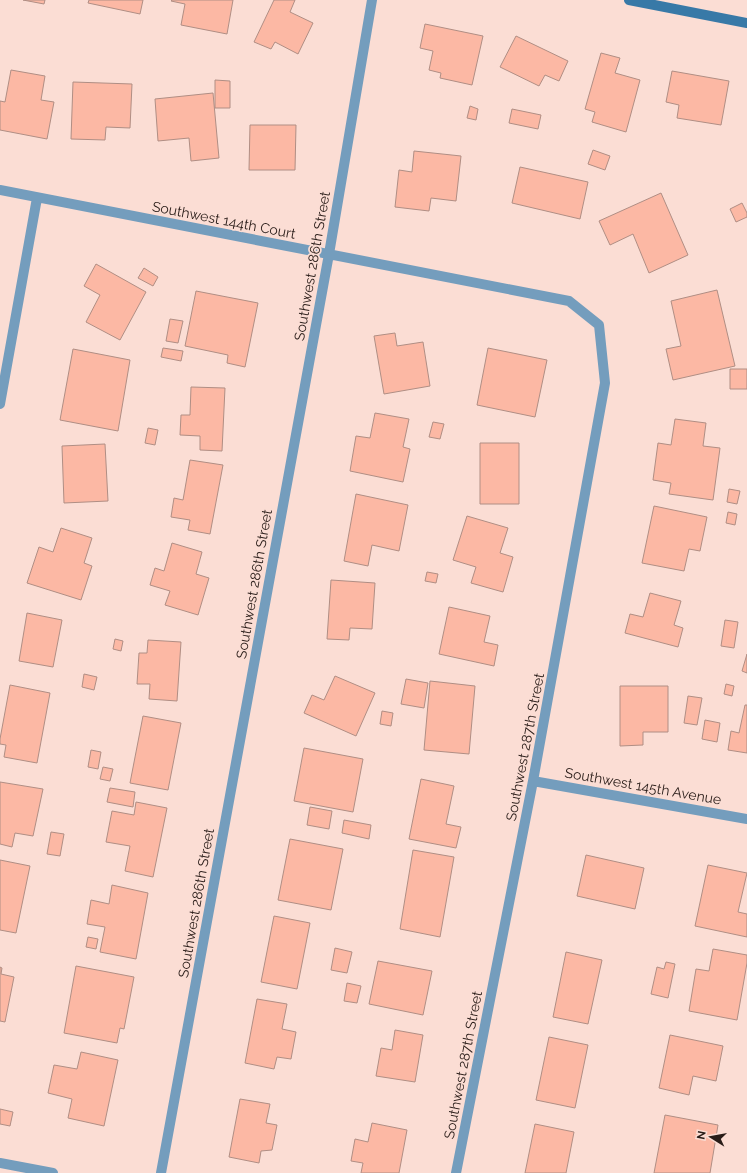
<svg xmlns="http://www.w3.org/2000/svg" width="747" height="1173" font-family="Raleway,sans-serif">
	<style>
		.building { fill: #fcb8a4; stroke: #b08e84 }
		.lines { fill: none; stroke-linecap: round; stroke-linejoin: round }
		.street { stroke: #749dbd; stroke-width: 10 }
		.secondary { stroke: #3879a7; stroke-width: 10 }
		.labels { text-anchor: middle; stroke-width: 3.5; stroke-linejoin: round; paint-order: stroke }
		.street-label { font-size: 14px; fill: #291c18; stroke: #fbddd4 }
	</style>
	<rect width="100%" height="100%" fill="#fbddd4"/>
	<!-- building -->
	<path class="building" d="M 23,0 L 45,0 L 44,4 Z
		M 89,0 L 143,0 L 140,14 L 88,3 Z
		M 172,0 L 233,0 L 227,34 L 181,25 L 185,4 L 171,1 Z
		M 274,0 L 295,0 L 290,12 L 313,23 L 298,54 L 275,42 L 271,49 L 254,42 Z
		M 425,24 L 483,36 L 472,85 L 440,78 L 441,73 L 429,70 L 433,51 L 420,48 Z
		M 516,36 L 568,61 L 559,81 L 545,75 L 539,86 L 500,67 Z
		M 601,53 L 620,58 L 615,73 L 640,80 L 626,132 L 592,122 L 595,112 L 585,109 Z
		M 11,70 L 45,76 L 41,100 L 54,102 L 47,139 L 0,130 L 0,101 L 5,102 Z
		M 672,71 L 729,81 L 721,125 L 677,118 L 679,105 L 666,102 Z
		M 215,80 L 230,81 L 230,108 L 215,108 Z
		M 73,82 L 132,84 L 130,128 L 106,127 L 105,140 L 71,139 Z
		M 213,93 L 219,158 L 191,161 L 189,138 L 158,141 L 155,99 Z
		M 470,106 L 478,109 L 476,120 L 467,118 Z
		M 512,109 L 541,115 L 538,129 L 509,123 Z
		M 250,125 L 296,125 L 295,170 L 249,170 Z
		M 593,150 L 610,156 L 605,170 L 588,164 Z
		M 414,151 L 461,156 L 456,201 L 431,198 L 429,211 L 395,207 L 399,170 L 412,172 Z
		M 520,167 L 588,182 L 580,219 L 512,203 Z
		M 661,193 L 688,255 L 649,273 L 633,234 L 610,245 L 599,221 Z
		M 742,203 L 747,213 L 747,217 L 736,222 L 730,209 Z
		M 96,264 L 146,292 L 120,340 L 86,322 L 100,295 L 84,286 Z
		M 144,268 L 158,277 L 153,286 L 138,278 Z
		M 717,290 L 735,366 L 673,380 L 666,349 L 681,346 L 671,301 Z
		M 196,291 L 258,303 L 245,367 L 227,363 L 228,355 L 185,346 Z
		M 170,319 L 183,321 L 178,343 L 166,341 Z
		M 395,333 L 397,346 L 423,342 L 430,386 L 384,394 L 374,336 Z
		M 163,348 L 183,351 L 181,361 L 161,357 Z
		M 488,348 L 547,360 L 535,417 L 477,405 Z
		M 73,349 L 130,360 L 118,431 L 60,420 Z
		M 730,369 L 747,369 L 747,389 L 730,389 Z
		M 191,387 L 225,388 L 222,451 L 200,450 L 200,436 L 180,435 L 181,415 L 190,415 Z
		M 375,413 L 409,419 L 403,447 L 410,449 L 403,482 L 350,471 L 356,436 L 370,438 Z
		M 675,419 L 706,423 L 703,446 L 720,448 L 713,500 L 669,494 L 671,483 L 653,480 L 658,443 L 671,445 Z
		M 433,422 L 444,424 L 440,439 L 429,437 Z
		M 148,428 L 158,430 L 155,445 L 145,443 Z
		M 480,443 L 519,443 L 519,504 L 480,504 Z
		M 105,444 L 108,501 L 64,503 L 62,446 Z
		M 190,460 L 223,465 L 210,534 L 188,530 L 190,520 L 171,517 L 174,498 L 183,500 Z
		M 729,489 L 740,491 L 737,504 L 727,502 Z
		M 356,494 L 408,505 L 399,551 L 372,545 L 368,566 L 344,561 Z
		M 654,506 L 707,517 L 700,551 L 689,549 L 684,571 L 642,563 Z
		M 728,512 L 737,514 L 735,525 L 726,523 Z
		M 467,516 L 508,528 L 500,553 L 513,557 L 503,592 L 471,583 L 476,567 L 453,560 Z
		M 61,528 L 92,538 L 84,563 L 92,566 L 81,600 L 27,583 L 39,547 L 53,552 Z
		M 172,543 L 202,552 L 196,574 L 209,578 L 198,615 L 165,605 L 170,591 L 150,585 L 155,568 L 164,571 Z
		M 427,572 L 438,574 L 436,583 L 425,581 Z
		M 331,580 L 375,583 L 372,629 L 350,628 L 349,640 L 327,639 Z
		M 650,593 L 681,601 L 674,625 L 683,628 L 678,647 L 625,633 L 630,614 L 643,617 Z
		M 449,607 L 490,616 L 484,642 L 498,645 L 494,666 L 439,654 Z
		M 27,613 L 62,620 L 53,667 L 19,661 Z
		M 725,620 L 738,622 L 734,648 L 721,646 Z
		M 115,639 L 123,641 L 121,651 L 113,649 Z
		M 148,640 L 181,642 L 177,701 L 149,699 L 150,684 L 137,684 L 139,653 L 147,653 Z
		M 747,654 L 747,673 L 742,671 Z
		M 84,674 L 97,677 L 94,690 L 82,687 Z
		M 335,676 L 375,693 L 356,736 L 304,713 L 312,695 L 324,700 Z
		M 406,679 L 428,683 L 424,708 L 401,704 Z
		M 430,681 L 475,686 L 469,754 L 424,750 Z
		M 726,684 L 734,686 L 732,696 L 724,694 Z
		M 10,685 L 50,693 L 37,763 L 4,757 L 6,745 L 0,744 L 0,739 Z
		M 620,686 L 668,686 L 668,732 L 643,732 L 643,745 L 620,746 Z
		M 688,696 L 702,698 L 697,725 L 684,723 Z
		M 745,705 L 747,705 L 747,753 L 728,750 L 731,731 L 739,733 Z
		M 382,711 L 393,713 L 391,726 L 380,724 Z
		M 143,716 L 181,723 L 168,790 L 130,783 Z
		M 705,720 L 720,723 L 717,742 L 702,739 Z
		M 304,748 L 363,759 L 353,812 L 294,801 Z
		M 91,750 L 101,752 L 98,769 L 88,767 Z
		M 103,767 L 113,769 L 110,781 L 100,779 Z
		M 421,779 L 454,786 L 446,824 L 461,827 L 456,848 L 409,839 Z
		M 0,782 L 43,789 L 33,836 L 15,833 L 12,847 L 0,844 Z
		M 110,788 L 135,792 L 133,807 L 107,802 Z
		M 136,802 L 167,808 L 153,877 L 125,871 L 130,846 L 106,842 L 112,811 L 134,815 Z
		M 310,807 L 332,811 L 329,829 L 307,825 Z
		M 344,820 L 371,825 L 369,839 L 342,833 Z
		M 51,832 L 64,834 L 60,856 L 47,854 Z
		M 290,839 L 343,849 L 331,910 L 278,900 Z
		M 413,850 L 454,857 L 440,937 L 400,929 Z
		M 586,855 L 644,868 L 635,909 L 577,896 Z
		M 0,860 L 30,866 L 16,933 L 0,930 Z
		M 708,865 L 747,873 L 738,912 L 747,914 L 747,937 L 695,926 Z
		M 112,885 L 148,893 L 136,959 L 100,952 L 105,927 L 87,924 L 91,900 L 109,904 Z
		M 274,916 L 310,923 L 297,989 L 261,982 Z
		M 88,937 L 98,939 L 96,949 L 86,947 Z
		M 335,948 L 352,952 L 347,973 L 331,970 Z
		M 713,949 L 747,955 L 747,963 L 737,1020 L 689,1011 L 696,969 L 709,971 Z
		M 566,952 L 602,960 L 588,1024 L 553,1017 Z
		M 378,961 L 432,971 L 423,1015 L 369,1004 Z
		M 666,962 L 675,964 L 668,998 L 651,994 L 657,967 L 664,969 Z
		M 76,966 L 134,977 L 124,1029 L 120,1028 L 117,1043 L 64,1033 Z
		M 0,967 L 2,968 L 1,974 L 14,977 L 5,1022 L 0,1021 Z
		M 347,983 L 361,986 L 357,1003 L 344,1001 Z
		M 257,999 L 287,1004 L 282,1029 L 296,1032 L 291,1059 L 277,1057 L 274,1069 L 245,1063 Z
		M 395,1030 L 423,1035 L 415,1082 L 376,1076 L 381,1048 L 392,1050 Z
		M 670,1035 L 723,1046 L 716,1081 L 693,1076 L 689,1095 L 659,1088 Z
		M 549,1037 L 588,1045 L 575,1108 L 536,1100 Z
		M 81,1052 L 118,1060 L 104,1126 L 68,1118 L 72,1099 L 48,1093 L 54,1065 L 77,1069 Z
		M 240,1099 L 270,1104 L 266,1123 L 277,1125 L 272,1150 L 261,1151 L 259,1163 L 229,1157 Z
		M 0,1109 L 13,1112 L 10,1126 L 0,1124 Z
		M 665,1115 L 718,1125 L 710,1173 L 654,1173 Z
		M 372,1123 L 407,1130 L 399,1173 L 361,1173 L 363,1163 L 351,1161 L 355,1139 L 368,1142 Z
		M 535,1124 L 574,1132 L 566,1173 L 525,1173 Z"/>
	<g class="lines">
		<!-- street -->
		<path class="street" d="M 0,190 L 569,301 L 599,325 L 605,383 L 533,781 L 456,1173
			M 0,404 L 37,198
			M 533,781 L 747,819
			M 0,1163 L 53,1173
			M 161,1173 L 329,254 L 372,0"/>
		<!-- secondary -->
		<path class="secondary" d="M 629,0 L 747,23"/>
	</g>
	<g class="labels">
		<!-- street labels -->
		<g class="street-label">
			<text transform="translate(224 220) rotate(11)" y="5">Southwest 144th Court</text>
			<text transform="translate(312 266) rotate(-80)" y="5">Southwest 286th Street</text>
			<text transform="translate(254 584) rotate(-80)" y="5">Southwest 286th Street</text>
			<text transform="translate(525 747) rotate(-79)" y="5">Southwest 287th Street</text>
			<text transform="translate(643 786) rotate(10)" y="5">Southwest 145th Avenue</text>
			<text transform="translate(196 903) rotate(-80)" y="5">Southwest 286th Street</text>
			<text transform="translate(463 1065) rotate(-79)" y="5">Southwest 287th Street</text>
		</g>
	</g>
	<!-- north arrow -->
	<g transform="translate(711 1137) rotate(281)" stroke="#fbddd4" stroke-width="3" paint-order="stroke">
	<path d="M0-3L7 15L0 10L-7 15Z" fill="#291c18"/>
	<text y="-6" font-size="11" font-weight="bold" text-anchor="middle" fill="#291c18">N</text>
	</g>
</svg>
